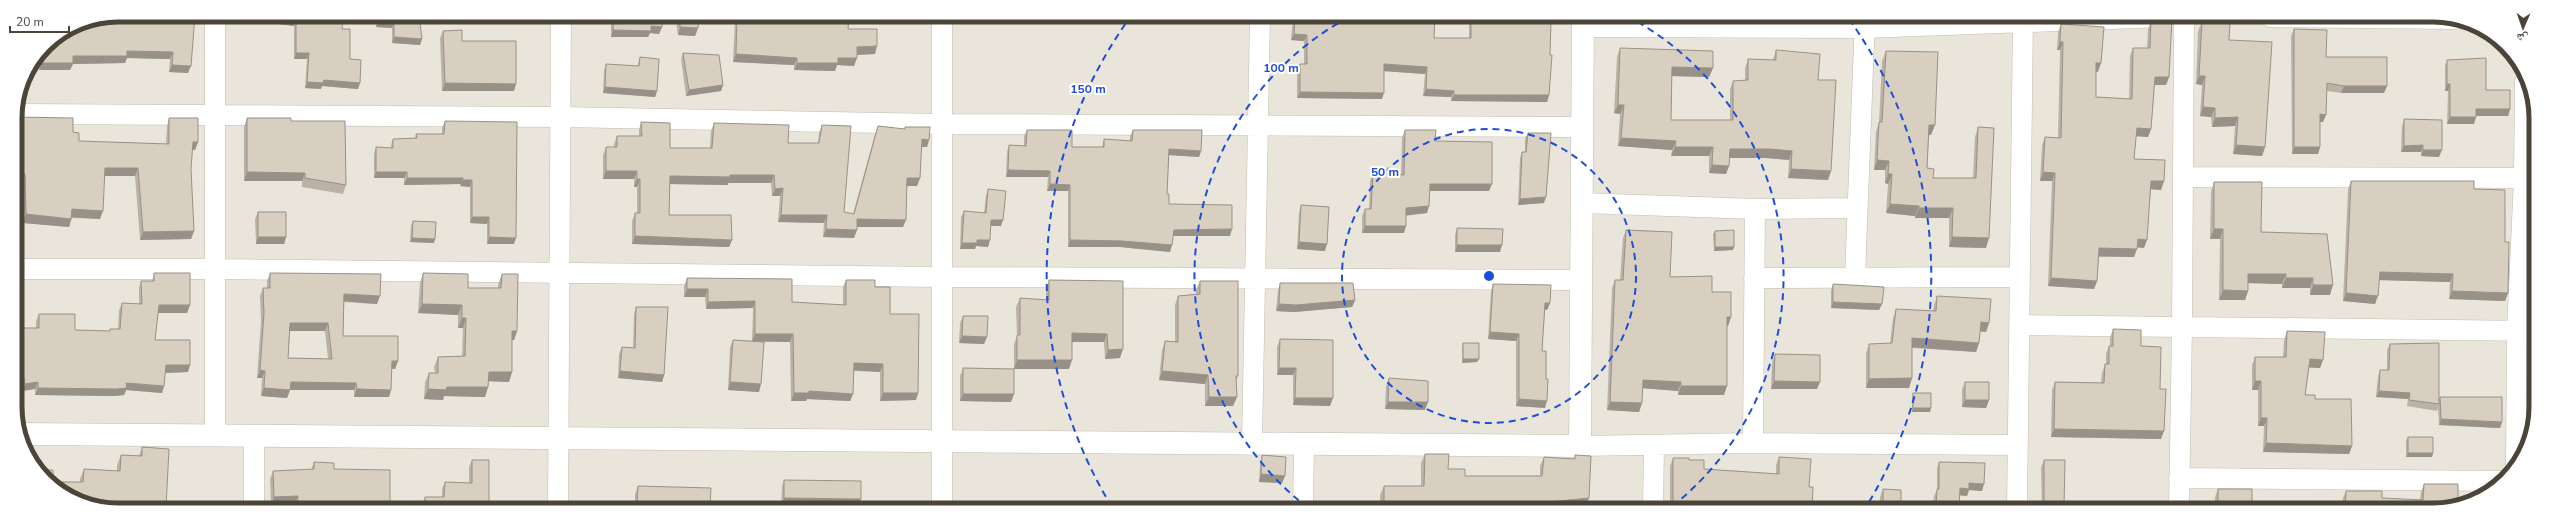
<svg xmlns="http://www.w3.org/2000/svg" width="2551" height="525" font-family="'Nunito Sans','Noto Naskh Arabic',sans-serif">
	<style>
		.residential { fill: #eae5da }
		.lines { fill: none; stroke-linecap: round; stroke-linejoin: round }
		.minor-casing { stroke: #c2bbae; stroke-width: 21 }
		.tertiary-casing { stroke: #c2bbae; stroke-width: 23 }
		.minor { stroke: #fff; stroke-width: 20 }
		.tertiary { stroke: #fff; stroke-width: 22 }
		.wall { fill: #bab2a6; fill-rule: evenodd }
		.shaded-wall { fill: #979187 }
		.building { fill: #d8cfc1; stroke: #979187; fill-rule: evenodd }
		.ring { fill: none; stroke: #1d4ed8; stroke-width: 2; stroke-dasharray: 7 5 }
		.rim { fill: none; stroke: #4b4439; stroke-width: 5 }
		.centre { fill: #1d4ed8; stroke: #fff; stroke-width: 2 }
		.ring-label { font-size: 12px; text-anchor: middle; font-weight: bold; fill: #1d4ed8; stroke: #fff; stroke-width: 4; stroke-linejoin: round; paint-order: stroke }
	</style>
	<rect width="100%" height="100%" fill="#f6f3ec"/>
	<!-- residential -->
	<path class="residential" d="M 118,15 L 2453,17 L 2506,45 L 2534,98 L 2534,427 L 2522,458 L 2501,485 L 2472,502 L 2439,510 L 98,508 L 45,480 L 17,427 L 15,112 L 23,79 L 45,45 Z"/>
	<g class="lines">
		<defs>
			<path id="minor" d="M 942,16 L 942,509
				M 2270,17 L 2456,19
				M 1583,27 L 1865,28 L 2165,17
				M 15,114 L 560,117 L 941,124 L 1582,127
				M 2183,177 L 2534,178
				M 1582,203 L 1755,209 L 1857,208
				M 16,269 L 215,269 L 942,277 L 1581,280
				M 1855,277 L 1865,16
				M 1754,278 L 2019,277
				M 2019,325 L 2534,331
				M 215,435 L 215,15
				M 254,435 L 254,508
				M 1252,443 L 1260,16
				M 1753,443 L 1755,209
				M 1580,446 L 1753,443 L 2018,445
				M 2516,466 L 2517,331 L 2524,178 L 2525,82
				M 2179,478 L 2504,481
				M 558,508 L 561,15
				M 1303,509 L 1304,444
				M 1653,509 L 1654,445
				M 2017,509 L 2023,17
				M 2179,510 L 2182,327 L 2184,17"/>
			<path id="tertiary" d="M 21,434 L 1580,446 L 1583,16"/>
		</defs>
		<!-- minor casing -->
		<use href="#minor" class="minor-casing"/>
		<!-- tertiary casing -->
		<use href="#tertiary" class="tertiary-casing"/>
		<!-- minor -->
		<use href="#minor" class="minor"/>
		<!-- tertiary -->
		<use href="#tertiary" class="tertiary"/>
	</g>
	<!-- wall -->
	<path class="wall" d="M 195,15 L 188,73 L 169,72 L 170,59 L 127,58 L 125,63 L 73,64 L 70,70 L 39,70 L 39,55 L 45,45 Z
		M 257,15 L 343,15 L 342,29 L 358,89 L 322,86 L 321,89 L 305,88 L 307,59 L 294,59 L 294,26 L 256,21 Z
		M 376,15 L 419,15 L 422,39 L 420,45 L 392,43 L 392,28 L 376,27 Z
		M 611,15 L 663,15 L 662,27 L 659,34 L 650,33 L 648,37 L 611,37 Z
		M 675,15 L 699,15 L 698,28 L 695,36 L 678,35 Z
		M 701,15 L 849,16 L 848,29 L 875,54 L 857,55 L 854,66 L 837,65 L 835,71 L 794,70 L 794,65 L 733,62 L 735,18 Z
		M 1293,16 L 1435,16 L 1434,38 L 1469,38 L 1469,16 L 1526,16 L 1526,20 L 1550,55 L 1549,95 L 1547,102 L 1451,101 L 1451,97 L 1423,96 L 1425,74 L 1384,71 L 1382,99 L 1297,98 L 1297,71 L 1300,64 L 1304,64 L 1304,41 L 1291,40 Z
		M 2151,21 L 2169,77 L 2166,85 L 2154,85 L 2151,129 L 2148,137 L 2136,136 L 2134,159 L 2164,181 L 2161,190 L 2151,189 L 2144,248 L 2137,247 L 2134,257 L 2099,257 L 2097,281 L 2094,289 L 2048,286 L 2052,181 L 2040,181 L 2042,145 L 2045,137 L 2058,138 L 2060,50 L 2057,50 L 2058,32 L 2061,24 L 2098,72 L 2096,71 L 2096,97 L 2129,99 L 2130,56 L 2133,48 L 2147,48 L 2148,29 Z
		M 2202,22 L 2229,40 L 2265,147 L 2262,156 L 2233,154 L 2235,126 L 2212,127 L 2211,117 L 2200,116 L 2202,85 L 2196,84 L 2198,31 Z
		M 2294,29 L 2326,57 L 2387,86 L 2384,93 L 2341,93 L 2327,91 L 2323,122 L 2320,122 L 2320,147 L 2318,154 L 2292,154 L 2291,36 Z
		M 443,31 L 514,91 L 442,91 L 440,38 Z
		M 1620,48 L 1713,68 L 1709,77 L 1672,76 L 1671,120 L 1730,120 L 1730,89 L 1733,81 L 1745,80 L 1745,68 L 1748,59 L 1773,60 L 1776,50 L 1818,80 L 1828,180 L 1788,178 L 1789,160 L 1766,158 L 1729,158 L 1726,174 L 1709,173 L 1709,156 L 1671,156 L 1672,150 L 1618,146 L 1620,114 L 1614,113 L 1617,57 Z
		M 1886,51 L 1931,135 L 1929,135 L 1927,168 L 1933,178 L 1973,178 L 1975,137 L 1978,127 L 1986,248 L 1949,247 L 1949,218 L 1915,218 L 1915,216 L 1886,213 L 1888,184 L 1885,183 L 1885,170 L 1874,170 L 1876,132 L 1879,122 L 1882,61 Z
		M 683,53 L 723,85 L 721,91 L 686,96 L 681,59 Z
		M 640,57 L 657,91 L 655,97 L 603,93 L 604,70 L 606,64 L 637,66 L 638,64 Z
		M 2447,60 L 2510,109 L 2508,116 L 2476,116 L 2474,124 L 2447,124 L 2448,91 L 2445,91 L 2445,66 Z
		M 169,118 L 198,142 L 195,150 L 192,150 L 191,169 L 194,231 L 191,239 L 140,240 L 135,176 L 105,176 L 100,219 L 72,218 L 69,227 L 23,223 L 22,182 L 16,182 L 73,132 L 79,141 L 166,144 L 167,126 Z
		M 247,118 L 291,121 L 346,185 L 343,194 L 302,187 L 302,181 L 244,181 L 244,127 Z
		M 2404,119 L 2439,157 L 2421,156 L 2421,152 L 2401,152 L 2402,126 Z
		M 445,121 L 514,244 L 487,244 L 487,224 L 470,223 L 470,187 L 460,186 L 461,184 L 404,185 L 404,178 L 374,178 L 374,154 L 376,147 L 391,148 L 391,145 L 393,139 L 415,138 L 416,134 L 442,134 L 442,128 Z
		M 641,122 L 670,148 L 710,148 L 711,131 L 714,123 L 788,143 L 818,143 L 819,133 L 822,125 L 844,212 L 853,214 L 875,134 L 878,126 L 904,129 L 905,127 L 929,140 L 927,147 L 921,147 L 920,178 L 917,186 L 907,186 L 903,227 L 857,227 L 854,238 L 823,237 L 824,223 L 778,222 L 780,196 L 772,196 L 771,183 L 728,183 L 728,185 L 670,184 L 669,215 L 732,240 L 729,247 L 632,244 L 632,221 L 635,213 L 637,213 L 637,187 L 634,187 L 634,179 L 603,179 L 603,155 L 606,147 L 614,147 L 614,144 L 617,136 L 639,136 L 639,130 Z
		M 1027,130 L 1072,147 L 1102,147 L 1104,139 L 1130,141 L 1130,136 L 1133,130 L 1201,151 L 1199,157 L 1169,155 L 1167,194 L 1169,204 L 1230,236 L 1173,236 L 1172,245 L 1170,252 L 1120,247 L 1068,247 L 1068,191 L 1047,191 L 1048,177 L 1006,177 L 1007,152 L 1009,145 L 1024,146 L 1024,136 Z
		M 1405,130 L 1435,141 L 1489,191 L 1430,191 L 1427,213 L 1406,215 L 1404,233 L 1362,233 L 1362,216 L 1365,209 L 1369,209 L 1370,181 L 1373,173 L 1401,175 L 1402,138 Z
		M 1528,133 L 1544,203 L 1518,205 L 1520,158 L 1522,152 L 1525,152 L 1525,138 Z
		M 2351,181 L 2474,189 L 2505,242 L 2508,293 L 2505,301 L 2449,299 L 2450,282 L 2379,280 L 2375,304 L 2343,301 L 2348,189 Z
		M 2214,182 L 2261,232 L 2330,295 L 2310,295 L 2310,288 L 2282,288 L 2282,284 L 2248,283 L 2248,291 L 2245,300 L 2219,300 L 2220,239 L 2210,239 L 2211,191 Z
		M 988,189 L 1001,226 L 990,226 L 988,247 L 976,246 L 975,249 L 960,249 L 961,217 L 964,211 L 984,213 L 986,195 Z
		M 1301,205 L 1325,251 L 1297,249 L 1299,213 Z
		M 258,212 L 286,237 L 284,244 L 256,244 L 255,219 Z
		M 413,221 L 434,243 L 410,242 L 411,225 Z
		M 1457,228 L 1500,252 L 1455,252 L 1455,235 Z
		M 1626,230 L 1670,277 L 1712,292 L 1731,317 L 1728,326 L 1727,326 L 1724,395 L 1678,395 L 1678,391 L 1643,388 L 1642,403 L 1639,412 L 1607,410 L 1612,288 L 1615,280 L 1620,280 L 1623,238 Z
		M 1715,231 L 1734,247 L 1733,250 L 1714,251 L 1713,234 Z
		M 154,273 L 190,305 L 187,313 L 158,313 L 155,340 L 188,372 L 165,373 L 164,386 L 162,393 L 126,390 L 124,395 L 114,396 L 35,395 L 35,389 L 22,391 L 17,358 L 16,328 L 36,328 L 36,321 L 39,314 L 75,330 L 109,331 L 110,329 L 118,329 L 119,310 L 122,303 L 139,304 L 139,288 L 141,281 L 152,281 Z
		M 270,273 L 377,304 L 344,302 L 343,336 L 398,361 L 395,369 L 391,369 L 391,390 L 389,397 L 354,397 L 354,390 L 290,390 L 287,398 L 261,396 L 262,378 L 257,378 L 261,321 L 260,296 L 263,288 L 267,288 L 267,281 ZM 290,331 L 325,331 L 328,359 L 288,358 Z
		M 423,273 L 468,288 L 498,288 L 498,284 L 502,274 L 517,331 L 514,340 L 512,340 L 512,372 L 509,382 L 488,381 L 488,387 L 485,397 L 444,396 L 443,400 L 424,399 L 425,382 L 429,373 L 435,373 L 434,367 L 438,357 L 462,356 L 463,328 L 458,328 L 458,315 L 418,313 L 420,283 Z
		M 687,278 L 792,302 L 843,305 L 843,287 L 846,280 L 875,287 L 890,314 L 918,393 L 916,400 L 880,401 L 880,372 L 854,371 L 853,394 L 850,401 L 807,399 L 806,401 L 791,401 L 790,342 L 763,342 L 759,392 L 728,390 L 730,347 L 733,340 L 752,341 L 753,308 L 706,309 L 705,297 L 684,297 L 684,286 Z
		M 1049,280 L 1123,281 L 1120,358 L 1105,359 L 1104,342 L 1072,342 L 1069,369 L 1014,369 L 1014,394 L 1011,402 L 960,401 L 960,376 L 963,368 L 1014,369 L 1014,344 L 1017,336 L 1016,307 L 1020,298 L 1046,300 L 1046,289 Z
		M 1200,281 L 1238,376 L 1236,381 L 1233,406 L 1205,406 L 1205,384 L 1159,380 L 1162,350 L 1165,341 L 1175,342 L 1175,305 L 1178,296 L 1196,294 L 1196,290 Z
		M 1280,283 L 1355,300 L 1352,307 L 1294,312 L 1276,311 L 1278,290 Z
		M 1493,284 L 1550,303 L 1547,310 L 1545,309 L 1542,351 L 1545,408 L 1516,406 L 1516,341 L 1488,339 L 1491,291 Z
		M 1833,284 L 1882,304 L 1879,310 L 1831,308 L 1831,290 Z
		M 1937,296 L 1989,323 L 1986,332 L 1980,331 L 1979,343 L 1976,352 L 1912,348 L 1912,378 L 1909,388 L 1866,388 L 1866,353 L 1869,344 L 1890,344 L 1893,318 L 1896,309 L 1933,311 L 1934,305 Z
		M 636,307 L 664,375 L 662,382 L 618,378 L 619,354 L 622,347 L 633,348 L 634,314 Z
		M 963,316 L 984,344 L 959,343 L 960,323 Z
		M 2113,329 L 2141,346 L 2160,389 L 2161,439 L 2051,437 L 2052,390 L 2055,382 L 2101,383 L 2102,373 L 2105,364 L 2106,364 L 2106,354 L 2109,346 L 2110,346 L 2110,338 Z
		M 2287,331 L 2323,360 L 2320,368 L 2309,368 L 2305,395 L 2315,399 L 2352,446 L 2349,454 L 2263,452 L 2264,426 L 2258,426 L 2258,390 L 2252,390 L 2252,365 L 2255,357 L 2283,357 L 2284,340 Z
		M 1280,339 L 1330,406 L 1293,405 L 1293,375 L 1277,375 L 1277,347 Z
		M 1463,343 L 1477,362 L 1462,363 L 1462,347 Z
		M 2390,344 L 2439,399 L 2440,397 L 2502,422 L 2500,428 L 2439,425 L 2438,408 L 2437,411 L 2407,406 L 2408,399 L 2376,397 L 2378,376 L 2380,370 L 2387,370 L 2387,350 Z
		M 1775,354 L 1817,389 L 1771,389 L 1772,362 Z
		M 1389,378 L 1425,410 L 1385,409 L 1386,386 Z
		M 1965,382 L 1989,400 L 1986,408 L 1962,407 L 1962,389 Z
		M 1913,393 L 1931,408 L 1930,412 L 1912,412 L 1912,397 Z
		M 2408,437 L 2433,453 L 2432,457 L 2406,457 L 2406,441 Z
		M 142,447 L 169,449 L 98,508 L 57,486 L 58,482 L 80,482 L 80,479 L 84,469 L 117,471 L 117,465 L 121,455 L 139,456 Z
		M 1425,454 L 1448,469 L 1465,476 L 1540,476 L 1540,466 L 1544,457 L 1574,459 L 1575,455 L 1586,507 L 1563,509 L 1380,509 L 1380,495 L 1384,486 L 1421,486 L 1421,463 Z
		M 1262,455 L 1285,476 L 1282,483 L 1259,482 L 1260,463 Z
		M 1779,457 L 1809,487 L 1812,509 L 1670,509 L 1670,466 L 1673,458 L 1689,460 L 1704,469 L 1776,474 L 1776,465 Z
		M 472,460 L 489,507 L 513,508 L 422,508 L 422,504 L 425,497 L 442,497 L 442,489 L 445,482 L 469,483 L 469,467 Z
		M 2044,460 L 2064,507 L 2097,510 L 2042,510 L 2041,467 Z
		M 314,462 L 334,469 L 390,508 L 294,508 L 295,504 L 271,505 L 270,479 L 273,471 L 311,470 Z
		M 1939,462 L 1982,491 L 1969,490 L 1967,496 L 1959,495 L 1959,509 L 1933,509 L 1934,496 L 1937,490 L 1937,469 Z
		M 784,480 L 858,507 L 781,506 L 782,487 Z
		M 2424,484 L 2458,499 L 2439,510 L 2193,510 L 2196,502 L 2215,502 L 2215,497 L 2218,489 L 2252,502 L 2303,508 L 2342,508 L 2343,498 L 2346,491 L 2382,498 L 2420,500 L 2421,492 Z
		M 638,486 L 709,509 L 635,508 L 635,494 Z
		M 1883,489 L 1901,509 L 1880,509 L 1880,497 Z"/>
	<!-- shaded-wall -->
	<path class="shaded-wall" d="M 258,15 L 296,20 L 294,26 L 256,21 Z
		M 701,15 L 736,16 L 735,18 Z
		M 379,21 L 394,22 L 392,28 L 376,27 Z
		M 651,26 L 662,27 L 659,34 L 650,33 L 648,37 L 611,37 L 613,30 Z
		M 680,27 L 698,28 L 695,36 L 678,35 Z
		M 1294,34 L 1307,35 L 1304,41 L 1291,40 Z
		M 394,37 L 422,39 L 420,45 L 392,43 Z
		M 2060,42 L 2063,42 L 2060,50 L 2057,50 Z
		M 877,46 L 875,54 L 854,55 L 857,47 Z
		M 127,51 L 173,52 L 170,59 L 127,58 L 125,63 L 73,64 L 70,70 L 39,70 L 42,63 L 73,56 Z
		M 296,53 L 309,53 L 307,59 L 294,59 Z
		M 736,54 L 797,58 L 794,65 L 733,62 Z
		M 838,58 L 857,58 L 854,66 L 837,65 L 835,71 L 794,70 L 797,63 Z
		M 2096,63 L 2101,63 L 2098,72 L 2093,71 Z
		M 1384,64 L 1427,67 L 1425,74 L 1382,71 Z
		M 172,65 L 191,66 L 188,73 L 169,72 Z
		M 1672,67 L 1713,68 L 1709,77 L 1669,76 Z
		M 2199,76 L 2205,76 L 2202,85 L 2196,84 Z
		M 2155,77 L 2169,77 L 2166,85 L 2152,85 Z
		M 324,80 L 360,83 L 358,89 L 322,86 L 321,89 L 305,88 L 307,82 Z
		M 445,83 L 516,84 L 514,91 L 442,91 Z
		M 2447,84 L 2450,84 L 2448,91 L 2445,91 Z
		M 723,85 L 721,91 L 686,96 L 689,90 Z
		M 2344,86 L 2387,86 L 2384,93 L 2341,93 Z
		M 605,87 L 657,91 L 655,97 L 603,93 Z
		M 1426,89 L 1454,91 L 1451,97 L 1423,96 Z
		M 1300,92 L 1384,93 L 1382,99 L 1297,98 Z
		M 1454,95 L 1549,95 L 1547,102 L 1451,101 Z
		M 1618,105 L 1624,105 L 1620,114 L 1614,113 Z
		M 2203,107 L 2215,108 L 2211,117 L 2200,116 Z
		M 2476,109 L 2510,109 L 2508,116 L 2474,116 Z
		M 2320,114 L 2326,115 L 2323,122 L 2318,122 Z
		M 2238,117 L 2235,126 L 2212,127 L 2215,118 Z
		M 2450,117 L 2476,117 L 2474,124 L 2447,124 Z
		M 1929,125 L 1935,125 L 1931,135 L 1926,135 Z
		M 2137,128 L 2151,129 L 2148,137 L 2134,136 Z
		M 1621,138 L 1676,141 L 1672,150 L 1618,146 Z
		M 922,139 L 929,140 L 927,147 L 919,147 Z
		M 193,142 L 198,142 L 195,150 L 190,150 Z
		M 2236,145 L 2265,147 L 2262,156 L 2233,154 Z
		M 2423,145 L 2421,152 L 2401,152 L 2404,146 Z
		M 1675,147 L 1713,147 L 1709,156 L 1671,156 Z
		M 2294,147 L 2320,147 L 2318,154 L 2292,154 Z
		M 1169,149 L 1201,151 L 1199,157 L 1167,155 Z
		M 1730,149 L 1770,149 L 1792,151 L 1789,160 L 1766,158 L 1727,158 Z
		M 2423,150 L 2442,150 L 2439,157 L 2421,156 Z
		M 1877,160 L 1889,161 L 1885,170 L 1874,170 Z
		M 1712,165 L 1729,166 L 1726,174 L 1709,173 Z
		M 105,168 L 138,168 L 135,176 L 102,176 Z
		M 1791,169 L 1831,171 L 1828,180 L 1788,178 Z
		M 1008,170 L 1050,171 L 1048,177 L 1006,177 Z
		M 606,171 L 637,171 L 634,179 L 603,179 Z
		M 247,172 L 305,173 L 302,181 L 244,181 Z
		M 376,172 L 407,172 L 404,178 L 374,178 Z
		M 2043,172 L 2055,173 L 2052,181 L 2040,181 Z
		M 16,174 L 25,174 L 22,182 L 16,182 Z
		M 1888,174 L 1892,174 L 1888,184 L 1885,183 Z
		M 730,175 L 774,175 L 771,183 L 728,183 L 728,185 L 667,184 L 670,176 Z
		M 407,178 L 463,178 L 461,184 L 404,185 Z
		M 907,178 L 920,178 L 917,186 L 904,186 Z
		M 637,179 L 640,179 L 637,187 L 634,187 Z
		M 463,180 L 472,180 L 470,187 L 460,186 Z
		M 2151,181 L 2164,181 L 2161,190 L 2148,189 Z
		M 1050,184 L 1070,185 L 1068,191 L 1047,191 Z
		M 1430,184 L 1492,184 L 1489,191 L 1427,191 Z
		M 783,188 L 780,196 L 772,196 L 775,189 Z
		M 1546,197 L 1544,203 L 1518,205 L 1520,199 Z
		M 1890,204 L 1919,206 L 1915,216 L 1886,213 Z
		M 1429,206 L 1427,213 L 1403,216 L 1406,208 Z
		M 1919,208 L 1953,208 L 1949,218 L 1915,218 Z
		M 72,209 L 103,211 L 100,219 L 70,217 Z
		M 26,214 L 71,219 L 69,227 L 23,223 Z
		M 781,215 L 827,215 L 824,223 L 778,222 Z
		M 472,217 L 489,217 L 487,224 L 470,223 Z
		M 857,219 L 906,220 L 903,227 L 854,227 Z
		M 991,220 L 1003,220 L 1001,226 L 988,226 Z
		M 1365,226 L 1406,226 L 1404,233 L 1362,233 Z
		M 826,229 L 857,230 L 854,238 L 823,237 Z
		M 1232,229 L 1230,236 L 1172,236 L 1174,230 Z
		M 2214,229 L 2223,229 L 2220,239 L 2210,239 Z
		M 194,231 L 191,239 L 140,240 L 143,232 Z
		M 635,236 L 732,240 L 729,247 L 632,244 Z
		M 258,237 L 286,237 L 284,244 L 256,244 Z
		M 489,237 L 516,238 L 514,244 L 487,244 Z
		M 1952,237 L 1989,238 L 1986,248 L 1949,247 Z
		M 412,238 L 435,239 L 434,243 L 410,242 Z
		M 2138,239 L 2147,240 L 2144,248 L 2135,247 Z
		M 977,240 L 990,240 L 988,247 L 976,246 L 975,249 L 960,249 L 962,243 Z
		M 1070,240 L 1122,241 L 1172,245 L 1170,252 L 1120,247 L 1068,247 Z
		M 1299,242 L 1327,244 L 1325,251 L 1297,249 Z
		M 1457,245 L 1502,245 L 1500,252 L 1455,252 Z
		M 1715,247 L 1734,247 L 1733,250 L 1714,251 Z
		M 2099,248 L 2137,249 L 2134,257 L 2096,256 Z
		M 2380,272 L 2453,274 L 2450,282 L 2377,280 Z
		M 2248,274 L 2286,274 L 2282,284 L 2245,283 Z
		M 2051,278 L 2097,281 L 2094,289 L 2048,286 Z
		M 2286,278 L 2313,278 L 2310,288 L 2282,288 Z
		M 2313,285 L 2333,285 L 2330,295 L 2310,295 Z
		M 687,289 L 708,289 L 705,297 L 684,297 Z
		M 2223,290 L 2248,291 L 2245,300 L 2219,300 Z
		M 2452,291 L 2508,293 L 2505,301 L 2449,299 Z
		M 2346,293 L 2378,296 L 2375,304 L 2343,301 Z
		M 344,294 L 380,296 L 377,304 L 341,301 Z
		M 1355,300 L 1352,307 L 1294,312 L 1276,311 L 1279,304 Z
		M 755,301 L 753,308 L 706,309 L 708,302 Z
		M 1833,302 L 1882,304 L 1879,310 L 1831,308 Z
		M 1545,303 L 1550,303 L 1547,310 L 1543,309 Z
		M 422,304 L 462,305 L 458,315 L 418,313 Z
		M 159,305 L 190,305 L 187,313 L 156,313 Z
		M 1727,317 L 1731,317 L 1728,326 L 1724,326 Z
		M 462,318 L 466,318 L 463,328 L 458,328 Z
		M 1981,322 L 1989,323 L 1986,332 L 1977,331 Z
		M 290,323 L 328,323 L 325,331 L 288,331 Z
		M 512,331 L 517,331 L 514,340 L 509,340 Z
		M 1490,332 L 1519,334 L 1516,341 L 1488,339 Z
		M 1072,333 L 1107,334 L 1104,342 L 1068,342 Z
		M 755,334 L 793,334 L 790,342 L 752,341 Z
		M 962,336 L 987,337 L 984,344 L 959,343 Z
		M 1912,338 L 1979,343 L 1976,352 L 1908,347 Z
		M 1123,349 L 1120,358 L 1105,359 L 1108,350 Z
		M 1463,359 L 1479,359 L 1477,362 L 1462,363 Z
		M 2310,359 L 2323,360 L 2320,368 L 2307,367 Z
		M 1017,360 L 1072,360 L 1069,369 L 1014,369 Z
		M 392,361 L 398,361 L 395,369 L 389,368 Z
		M 854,363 L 883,364 L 880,372 L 852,370 Z
		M 166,365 L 190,365 L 188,372 L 163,373 Z
		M 1279,368 L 1296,368 L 1293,375 L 1277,375 Z
		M 260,370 L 265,371 L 262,378 L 257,378 Z
		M 620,371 L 664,375 L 662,382 L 618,378 Z
		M 1162,371 L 1208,375 L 1205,384 L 1159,380 Z
		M 489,372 L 512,372 L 509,382 L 485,381 Z
		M 1912,378 L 1909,388 L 1866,388 L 1869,379 Z
		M 1643,380 L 1681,382 L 1678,391 L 1640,388 Z
		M 1774,381 L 1820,382 L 1817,389 L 1771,389 Z
		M 2255,381 L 2261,381 L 2258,390 L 2252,390 Z
		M 38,382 L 35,389 L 22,391 L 25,384 Z
		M 291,382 L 356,383 L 354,390 L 288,390 Z
		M 730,382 L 761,384 L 759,392 L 728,390 Z
		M 126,383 L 164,386 L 162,393 L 126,390 L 124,395 L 114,396 L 35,395 L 38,388 Z
		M 1681,386 L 1727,386 L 1724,395 L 1678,395 Z
		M 447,387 L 488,387 L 485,397 L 444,396 L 443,400 L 424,399 L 428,389 Z
		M 264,388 L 290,390 L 287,398 L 261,396 Z
		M 357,389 L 391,390 L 389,397 L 354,397 Z
		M 809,391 L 853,394 L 850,401 L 807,399 L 806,401 L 791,401 L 794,393 Z
		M 2379,391 L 2410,393 L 2408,399 L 2376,397 Z
		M 883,393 L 918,393 L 916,400 L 880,401 Z
		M 963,394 L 1014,394 L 1011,402 L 960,401 Z
		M 1209,397 L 1237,397 L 1233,406 L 1205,406 Z
		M 1295,398 L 1333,398 L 1330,406 L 1293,405 Z
		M 1519,399 L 1547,401 L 1545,408 L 1516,406 Z
		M 1965,400 L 1989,400 L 1986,408 L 1962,407 Z
		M 1388,402 L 1428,402 L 1425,410 L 1385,409 Z
		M 1610,402 L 1642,403 L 1639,412 L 1607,410 Z
		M 1913,408 L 1931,408 L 1930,412 L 1912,412 Z
		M 2261,418 L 2267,418 L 2264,426 L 2258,426 Z
		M 2441,419 L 2502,422 L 2500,428 L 2439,425 Z
		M 2054,429 L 2164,431 L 2161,439 L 2051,437 Z
		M 2266,443 L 2352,446 L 2349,454 L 2263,452 Z
		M 2408,453 L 2433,453 L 2432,457 L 2406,457 Z
		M 1261,474 L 1285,476 L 1282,483 L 1259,482 Z
		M 1969,483 L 1984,484 L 1982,491 L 1969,490 L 1967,496 L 1957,495 L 1960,488 Z
		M 298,496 L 295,504 L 271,505 L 274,497 Z
		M 784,498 L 861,499 L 858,507 L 781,506 Z
		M 1589,498 L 1586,507 L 1562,509 L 1536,509 L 1538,503 Z
		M 637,504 L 710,505 L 709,509 L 636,508 Z"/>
	<!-- building -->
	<path class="building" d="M 118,15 L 195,15 L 191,66 L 172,65 L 173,52 L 127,51 L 127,56 L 73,56 L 73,63 L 42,63 L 42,50 L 45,45 L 79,23 Z
		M 258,15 L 343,15 L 342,29 L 350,29 L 350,59 L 361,60 L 360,83 L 324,80 L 323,83 L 307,82 L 309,53 L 296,53 L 296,20 Z
		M 379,15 L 419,15 L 422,39 L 394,37 L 394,22 L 379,21 Z
		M 614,15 L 663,15 L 662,27 L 651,26 L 651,31 L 613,30 Z
		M 679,15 L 699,15 L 698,28 L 680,27 Z
		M 737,16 L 849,16 L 848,29 L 877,29 L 877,46 L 857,47 L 857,58 L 838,58 L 838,63 L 797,63 L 797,58 L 736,54 Z
		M 1295,16 L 1435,16 L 1434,38 L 1471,38 L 1471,16 L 1526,16 L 1526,20 L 1551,22 L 1550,55 L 1552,55 L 1549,95 L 1454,95 L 1454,91 L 1426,89 L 1427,67 L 1384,64 L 1384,93 L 1300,92 L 1300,64 L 1307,64 L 1307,35 L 1294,34 Z
		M 2172,19 L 2169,77 L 2155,77 L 2151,129 L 2137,128 L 2134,159 L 2165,160 L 2164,181 L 2151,181 L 2147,240 L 2138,239 L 2137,249 L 2099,248 L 2097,281 L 2051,278 L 2055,173 L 2043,172 L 2045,137 L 2061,138 L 2063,42 L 2060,42 L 2061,24 L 2104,27 L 2101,63 L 2096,63 L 2096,97 L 2132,99 L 2133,48 L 2150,48 L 2151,21 Z
		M 2202,22 L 2230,23 L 2229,40 L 2272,42 L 2265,147 L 2236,145 L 2238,117 L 2215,118 L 2215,108 L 2203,107 L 2205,76 L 2199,76 Z
		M 2294,29 L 2327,30 L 2326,57 L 2387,57 L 2387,86 L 2344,86 L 2327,83 L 2326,115 L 2320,114 L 2320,147 L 2294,147 Z
		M 462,30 L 462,41 L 516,41 L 516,84 L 445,83 L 443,31 Z
		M 1620,48 L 1713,51 L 1713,68 L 1672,67 L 1671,120 L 1733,120 L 1733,81 L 1748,80 L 1748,59 L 1776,60 L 1776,50 L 1820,54 L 1818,80 L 1836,80 L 1831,171 L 1791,169 L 1792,151 L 1770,149 L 1730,149 L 1729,166 L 1712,165 L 1713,147 L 1675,147 L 1676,141 L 1621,138 L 1624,105 L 1618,105 Z
		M 1886,51 L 1938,52 L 1935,125 L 1929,125 L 1927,168 L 1934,169 L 1933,178 L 1976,178 L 1978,127 L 1994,128 L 1989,238 L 1952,237 L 1953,208 L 1919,208 L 1919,206 L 1890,204 L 1892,174 L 1888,174 L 1889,161 L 1877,160 L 1879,122 L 1882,122 Z
		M 683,53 L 719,55 L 723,85 L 689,90 Z
		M 640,57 L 659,59 L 657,91 L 605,87 L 606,64 L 639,66 Z
		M 2486,58 L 2486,90 L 2510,90 L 2510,109 L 2476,109 L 2476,117 L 2450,117 L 2450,84 L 2447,84 L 2447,60 Z
		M 15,117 L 73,118 L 73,132 L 79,133 L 79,141 L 169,144 L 169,118 L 198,118 L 198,142 L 193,142 L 191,169 L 194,231 L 143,232 L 138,168 L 105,168 L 103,211 L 72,209 L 71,219 L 26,214 L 25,174 L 16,174 Z
		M 247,118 L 291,118 L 291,121 L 345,121 L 346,185 L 305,178 L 305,173 L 247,172 Z
		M 2404,119 L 2442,120 L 2442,150 L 2423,150 L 2423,145 L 2404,146 Z
		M 445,121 L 517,122 L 516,238 L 489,237 L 489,217 L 472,217 L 472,180 L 463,180 L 463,178 L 407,178 L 407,172 L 376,172 L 376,147 L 393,148 L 393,139 L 417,138 L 416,134 L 444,134 Z
		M 641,122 L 670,123 L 670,148 L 712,148 L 714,123 L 789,125 L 788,143 L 819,143 L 822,125 L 851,126 L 844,212 L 854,214 L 878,126 L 905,129 L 905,127 L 930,127 L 929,140 L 922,139 L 920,178 L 907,178 L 906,220 L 857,219 L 857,230 L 826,229 L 827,215 L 781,215 L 783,188 L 775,189 L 774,175 L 730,175 L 730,177 L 670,176 L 669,215 L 731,215 L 732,240 L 635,236 L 635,213 L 640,213 L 640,179 L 637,179 L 637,171 L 606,171 L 606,147 L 617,147 L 617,136 L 642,136 Z
		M 1027,130 L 1072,130 L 1072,147 L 1104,147 L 1104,139 L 1132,141 L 1133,130 L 1202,130 L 1201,151 L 1169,149 L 1167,194 L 1169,194 L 1169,204 L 1232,205 L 1232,229 L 1174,230 L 1172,245 L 1122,241 L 1070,240 L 1070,185 L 1050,184 L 1050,171 L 1008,170 L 1009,145 L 1026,146 Z
		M 1405,130 L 1436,130 L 1435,141 L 1492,142 L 1492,184 L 1430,184 L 1429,206 L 1406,208 L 1406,226 L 1365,226 L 1365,209 L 1371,209 L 1373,173 L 1404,175 Z
		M 1528,133 L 1551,133 L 1546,197 L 1520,199 L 1522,152 L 1526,152 Z
		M 2351,181 L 2474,181 L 2474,189 L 2505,190 L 2505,242 L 2509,242 L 2508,293 L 2452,291 L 2453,274 L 2380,272 L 2378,296 L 2346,293 Z
		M 2214,182 L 2262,182 L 2261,232 L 2327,234 L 2333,285 L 2313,285 L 2313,278 L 2286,278 L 2286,274 L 2248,274 L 2248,291 L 2223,290 L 2223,229 L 2214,229 Z
		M 988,189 L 1006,191 L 1003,220 L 991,220 L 990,240 L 977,240 L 977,243 L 962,243 L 964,211 L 986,213 Z
		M 1301,205 L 1329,207 L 1327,244 L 1299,242 Z
		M 258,212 L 286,212 L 286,237 L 258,237 Z
		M 413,221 L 436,222 L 435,239 L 412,238 Z
		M 1457,228 L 1503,229 L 1502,245 L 1457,245 Z
		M 1626,230 L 1672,232 L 1670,277 L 1712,276 L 1712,292 L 1731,292 L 1731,317 L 1727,317 L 1727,386 L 1681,386 L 1681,382 L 1643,380 L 1642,403 L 1610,402 L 1615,280 L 1623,280 Z
		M 1734,230 L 1734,247 L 1715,247 L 1715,231 Z
		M 154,273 L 190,273 L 190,305 L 159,305 L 155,340 L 190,340 L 190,365 L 166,365 L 164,386 L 126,383 L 127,388 L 116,389 L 38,388 L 38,382 L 25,384 L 18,346 L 17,346 L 16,328 L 39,328 L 39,314 L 75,314 L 75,330 L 110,331 L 110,329 L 120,329 L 122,303 L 142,304 L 141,281 L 154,281 Z
		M 270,273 L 381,274 L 380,296 L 344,294 L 343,336 L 398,336 L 398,361 L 392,361 L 391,390 L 357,389 L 356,383 L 291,382 L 290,390 L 264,388 L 265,371 L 260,370 L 264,313 L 263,288 L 270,288 ZM 290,323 L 328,323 L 332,359 L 288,358 Z
		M 423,273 L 468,274 L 468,288 L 501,288 L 502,274 L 518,274 L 517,331 L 512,331 L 512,372 L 489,372 L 488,387 L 447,387 L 446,390 L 428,389 L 429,373 L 438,373 L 438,357 L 465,356 L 466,318 L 462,318 L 462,305 L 422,304 Z
		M 687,278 L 792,279 L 792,302 L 846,305 L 846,280 L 875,280 L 875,287 L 890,287 L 890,314 L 919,314 L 918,393 L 883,393 L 883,364 L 854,363 L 853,394 L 809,391 L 809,393 L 794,393 L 793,334 L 755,334 L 755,301 L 708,302 L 708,289 L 687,289 Z
		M 1049,280 L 1123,281 L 1123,349 L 1108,350 L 1107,334 L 1072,333 L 1072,360 L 1017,360 L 1017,335 L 1020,335 L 1020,298 L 1049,300 Z
		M 1200,281 L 1238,281 L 1238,376 L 1236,376 L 1237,397 L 1209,397 L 1208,375 L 1162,371 L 1165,341 L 1178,342 L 1178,296 L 1200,294 Z
		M 1280,283 L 1353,283 L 1355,300 L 1296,305 L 1279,304 Z
		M 1493,284 L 1551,285 L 1550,303 L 1545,303 L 1542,351 L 1546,351 L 1546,379 L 1548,379 L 1547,401 L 1519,399 L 1519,334 L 1490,332 Z
		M 1833,284 L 1884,287 L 1882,304 L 1833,302 Z
		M 1937,296 L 1991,299 L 1989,323 L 1981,322 L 1979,343 L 1912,338 L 1912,378 L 1869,379 L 1869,344 L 1892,343 L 1896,309 L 1936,311 Z
		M 636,307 L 668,307 L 664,375 L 620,371 L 622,347 L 635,348 Z
		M 963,316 L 988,316 L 987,337 L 962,336 Z
		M 2113,329 L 2141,330 L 2141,346 L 2161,347 L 2160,389 L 2166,389 L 2164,431 L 2054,429 L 2055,382 L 2104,383 L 2105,364 L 2109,364 L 2109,346 L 2113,346 Z
		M 2287,331 L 2325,332 L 2323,360 L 2310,359 L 2305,395 L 2315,395 L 2315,399 L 2351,399 L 2352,446 L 2266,443 L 2267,418 L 2261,418 L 2261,381 L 2255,381 L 2255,357 L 2286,357 Z
		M 1280,339 L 1333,340 L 1333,398 L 1295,398 L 1296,368 L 1279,368 Z
		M 733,340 L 764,342 L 761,384 L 730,382 Z
		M 1463,343 L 1479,343 L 1479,359 L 1463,359 Z
		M 2439,343 L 2439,404 L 2409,400 L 2410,393 L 2379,391 L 2380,370 L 2389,370 L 2390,344 Z
		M 1775,354 L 1820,355 L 1820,382 L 1774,381 Z
		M 963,368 L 1014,369 L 1014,394 L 963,394 Z
		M 1389,378 L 1428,381 L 1428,402 L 1388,402 Z
		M 1965,382 L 1989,382 L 1989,400 L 1965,400 Z
		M 1913,393 L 1931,393 L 1931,408 L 1913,408 Z
		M 2440,397 L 2502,397 L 2502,422 L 2441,419 Z
		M 2408,437 L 2433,437 L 2433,453 L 2408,453 Z
		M 142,447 L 169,449 L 166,508 L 98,508 L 58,487 L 58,482 L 83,482 L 84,469 L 120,471 L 121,455 L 142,456 Z
		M 1425,454 L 1449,454 L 1448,469 L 1465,469 L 1465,476 L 1542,476 L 1544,457 L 1575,459 L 1575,455 L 1591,456 L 1589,498 L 1538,503 L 1539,509 L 1384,509 L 1384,486 L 1424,486 Z
		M 1262,455 L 1286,457 L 1285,476 L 1261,474 Z
		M 1779,457 L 1811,459 L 1809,487 L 1813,487 L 1812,509 L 1673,509 L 1673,458 L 1689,458 L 1689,460 L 1704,460 L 1704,469 L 1779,474 Z
		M 35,460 L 41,460 L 40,470 L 53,470 L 53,484 L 45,480 Z
		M 472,460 L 489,460 L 489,507 L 513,508 L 425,508 L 425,497 L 444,497 L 445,482 L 472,483 Z
		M 2044,460 L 2065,460 L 2064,507 L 2097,507 L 2097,510 L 2044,510 Z
		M 314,462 L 334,463 L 334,469 L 390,470 L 390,508 L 297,508 L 298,496 L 274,497 L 273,471 L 314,469 Z
		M 1939,462 L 1985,463 L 1984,484 L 1969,483 L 1969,489 L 1960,488 L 1959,509 L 1936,509 L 1937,489 L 1939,489 Z
		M 784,480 L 861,481 L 861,499 L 784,498 Z
		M 2424,484 L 2458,484 L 2458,499 L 2477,499 L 2472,502 L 2439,510 L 2196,510 L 2196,502 L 2218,502 L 2218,489 L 2252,489 L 2252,502 L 2303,502 L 2303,508 L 2345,508 L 2346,491 L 2382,491 L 2382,498 L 2423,500 Z
		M 638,486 L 711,488 L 710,505 L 637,504 Z
		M 1883,489 L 1901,490 L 1901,509 L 1883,509 Z"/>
	<!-- distance rings -->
	<g class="ring">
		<circle cx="1489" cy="276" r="147"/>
		<path d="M1308 508A294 294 0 0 1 1351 16M1627 16A294 294 0 0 1 1670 508"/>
		<path d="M1112 507A442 442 0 0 1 1131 16M1849 19A442 442 0 0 1 1866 507"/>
	</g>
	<!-- crop -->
	<path d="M0 0H2551V525H0ZM118 22H2433A96 96 0 0 1 2529 118V407A96 96 0 0 1 2433 503H118A96 96 0 0 1 22 407V118A96 96 0 0 1 118 22Z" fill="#fff" fill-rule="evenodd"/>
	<path class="rim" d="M118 22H2433A96 96 0 0 1 2529 118V407A96 96 0 0 1 2433 503H118A96 96 0 0 1 22 407V118A96 96 0 0 1 118 22Z"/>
	<circle cx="1489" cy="276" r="6" class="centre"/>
	<g class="ring-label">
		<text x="1281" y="72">100 m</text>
		<text x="1088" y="93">150 m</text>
		<text x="1385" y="176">50 m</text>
	</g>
	<!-- north arrow -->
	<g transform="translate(2523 28) rotate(182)" stroke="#ffffff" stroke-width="3" paint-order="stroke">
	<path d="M0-3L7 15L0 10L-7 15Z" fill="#4b4439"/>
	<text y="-6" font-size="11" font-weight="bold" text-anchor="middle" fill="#4b4439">ش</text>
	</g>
	<!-- scale -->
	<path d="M10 26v6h59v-6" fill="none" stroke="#4b4439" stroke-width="2"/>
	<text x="16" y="26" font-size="12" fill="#4b4439" stroke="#ffffff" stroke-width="3" paint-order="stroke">20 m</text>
</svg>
